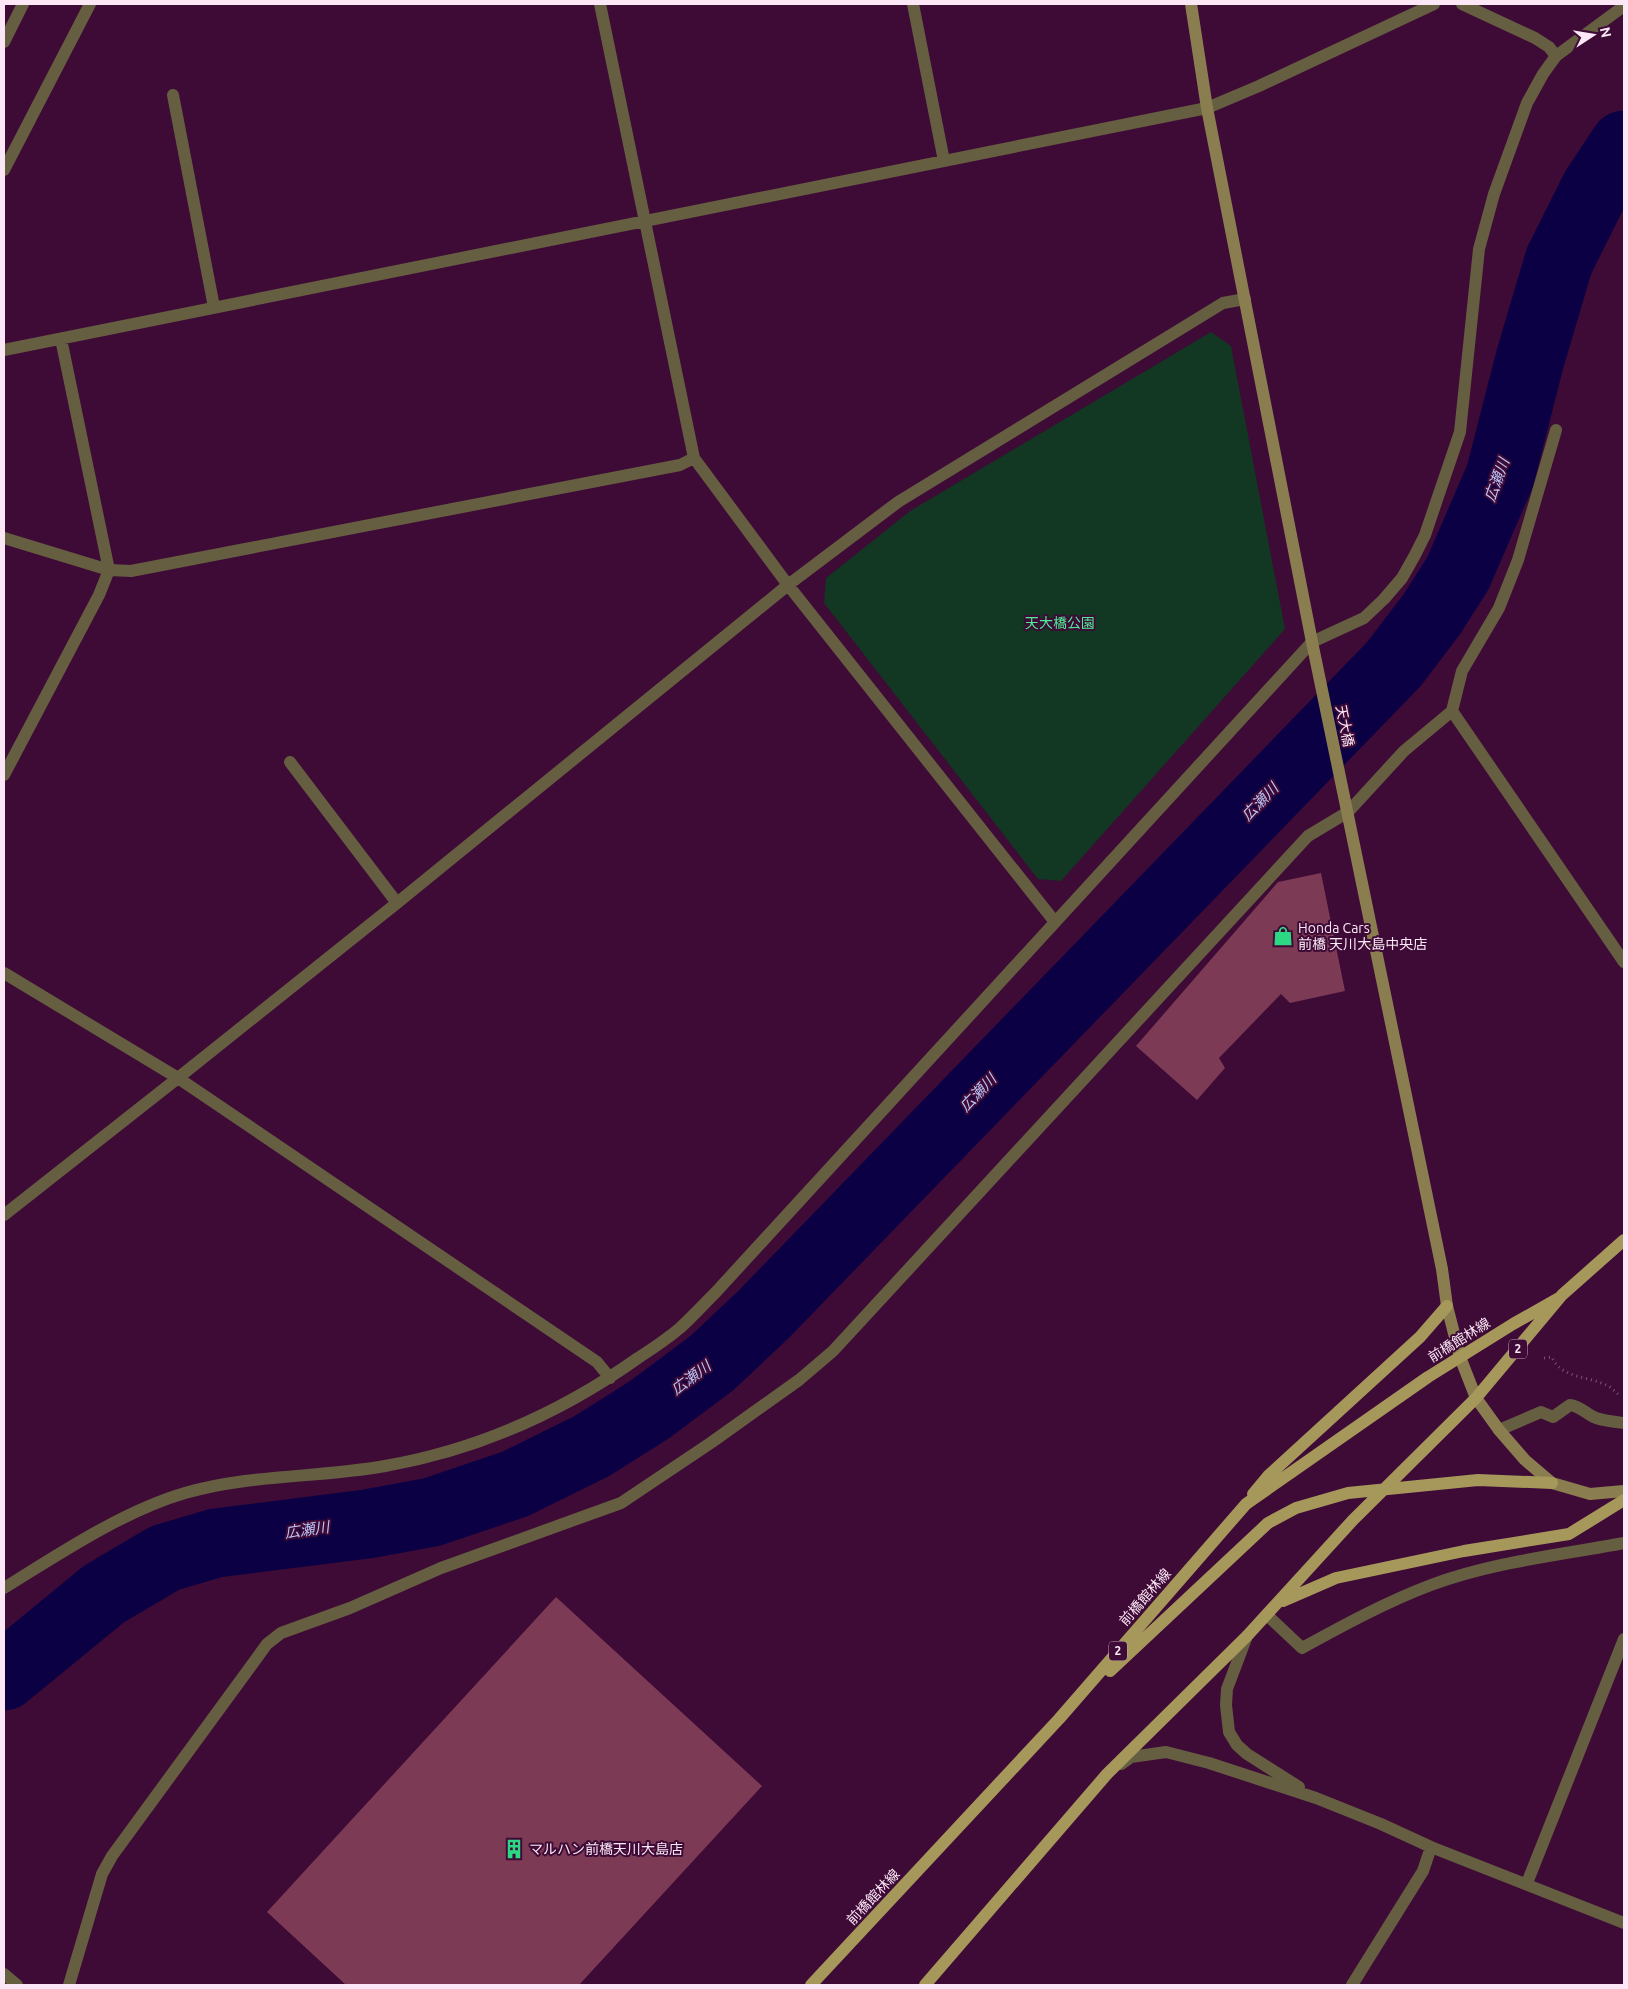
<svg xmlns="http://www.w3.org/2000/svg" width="1628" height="1989" font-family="Ubuntu,'Noto Sans JP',sans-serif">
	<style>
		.green { fill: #123722 }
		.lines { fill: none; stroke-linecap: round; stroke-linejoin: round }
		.river { stroke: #0b0044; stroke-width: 69 }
		.building { fill: #7c3a55 }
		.path { stroke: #7d5476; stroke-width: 3; stroke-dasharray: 1 4; stroke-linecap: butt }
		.lane { stroke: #655e41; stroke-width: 12 }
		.street { stroke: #655e41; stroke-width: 12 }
		.secondary { stroke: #8a7e50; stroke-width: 12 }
		.primary { stroke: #a6975a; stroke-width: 12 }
		.labels { text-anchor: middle; stroke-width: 4; stroke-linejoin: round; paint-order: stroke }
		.shield { fill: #3e0a36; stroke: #c2a5bc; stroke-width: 1 }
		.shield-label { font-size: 12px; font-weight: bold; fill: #fbe7f6 }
		.park-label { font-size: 14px; fill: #4eec97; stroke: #3e0a36 }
		.street-label { font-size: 14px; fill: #fbe7f6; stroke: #3e0a36 }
		.poi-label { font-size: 14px; fill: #fbe7f6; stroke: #3e0a36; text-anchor: start }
		.water-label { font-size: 15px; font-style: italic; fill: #bbc6f8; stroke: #3e0a36 }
	</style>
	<rect width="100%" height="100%" fill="#3e0a36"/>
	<!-- green -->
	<path class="green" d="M 1211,332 L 1231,346 L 1285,629 L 1061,881 L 1038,879 L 824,603 L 826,578 L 910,511 Z"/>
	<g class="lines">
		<!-- river -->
		<path class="river" d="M 4,1676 L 104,1594 L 165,1558 L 216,1543 L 367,1524 L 432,1512 L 515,1484 L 592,1446 L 649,1410 L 712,1363 L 764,1314 L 1394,664 L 1432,614 L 1458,573 L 1500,476 L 1530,359 L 1559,261 L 1595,189 L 1624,145"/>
	</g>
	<!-- building -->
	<path class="building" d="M 1321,873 L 1345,991 L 1290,1003 L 1281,994 L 1219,1058 L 1225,1068 L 1197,1100 L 1136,1046 L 1278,882 Z
		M 556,1597 L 762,1786 L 579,1985 L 346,1985 L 267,1912 Z"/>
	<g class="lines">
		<!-- path -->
		<path class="path" d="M 1544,1358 L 1552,1357 C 1561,1379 1590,1376 1608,1386 C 1612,1388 1615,1392 1618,1394"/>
		<!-- lane -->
		<path class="lane" d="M 1462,4 L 1535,38 L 1549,47 L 1556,56
			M 173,95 L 214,307
			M 4,538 L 109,570
			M 290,762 L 397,903
			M 1527,1883 L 1624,1639"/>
		<!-- street -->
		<path class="street" d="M 600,4 L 694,458 L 788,585 L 1055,922
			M 913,4 L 944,161
			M 4,42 L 23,4
			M 4,170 L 90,4
			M 4,350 L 1207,108 L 1259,86 L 1434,4
			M 109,570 L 131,571 L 680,465 L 694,458
			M 1452,711 L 1624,962
			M 4,775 L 99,595 L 109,570 L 61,339
			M 4,973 L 178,1078 L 597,1362 L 610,1378
			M 4,1215 L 178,1078 L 397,903 L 788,585 L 898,502 L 1223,303 L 1245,299
			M 1499,1430 L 1541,1412 L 1553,1417 L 1570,1405 C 1580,1406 1586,1414 1596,1418 C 1605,1421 1615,1422 1624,1423
			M 4,1588 C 59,1554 123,1511 185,1493 C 250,1474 319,1478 385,1466 C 477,1450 562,1412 638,1358 C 652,1349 667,1339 680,1328 C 692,1317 704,1304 716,1292 L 1312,642 L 1364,618 L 1384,599 L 1402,578 L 1415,555 L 1425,535 L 1460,432 L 1479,249 L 1494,194 L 1527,103 L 1543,74 L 1556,56 L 1624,6
			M 1267,1615 L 1302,1648 C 1344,1625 1386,1602 1431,1585 C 1493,1562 1560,1555 1624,1543
			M 1247,1636 L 1227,1689 L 1226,1705 L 1229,1732 L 1237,1745 L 1247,1754 L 1299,1787
			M 1121,1764 L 1131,1757 L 1166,1752 L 1209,1763 L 1316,1798 L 1381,1824 L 1431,1847 L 1624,1923
			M 4,1974 L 17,1985
			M 69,1985 L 102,1874 L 112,1856 L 267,1644 L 281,1633 L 350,1608 L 441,1568 L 621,1503 L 712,1442 L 799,1380 L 833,1351 L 1308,836 L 1348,812 L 1404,751 L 1452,711 L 1462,671 L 1499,608 L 1518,560 L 1556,430
			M 1352,1985 L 1423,1871 L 1431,1847"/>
		<!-- secondary -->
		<path class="secondary" d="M 1191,4 L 1207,108 L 1312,642 L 1442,1269 L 1447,1306 L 1460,1357 L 1476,1398 L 1499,1430 L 1525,1460 L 1552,1483 L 1590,1494 L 1624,1491"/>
		<!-- primary -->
		<path class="primary" d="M 1253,1494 L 1268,1476 L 1420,1337 L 1447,1306
			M 1283,1601 L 1336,1578 L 1464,1551 L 1569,1534 L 1624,1500
			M 1110,1671 L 1268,1523 L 1296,1508 L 1348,1493 L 1478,1480 L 1552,1483
			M 811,1985 L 1059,1719 L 1246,1504 L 1428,1377 L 1513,1324 L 1559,1298
			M 925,1985 L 1107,1774 L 1247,1636 L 1353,1520 L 1476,1398 L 1562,1295 L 1624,1240"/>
	</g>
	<!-- icons -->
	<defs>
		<symbol id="shop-bare" viewBox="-9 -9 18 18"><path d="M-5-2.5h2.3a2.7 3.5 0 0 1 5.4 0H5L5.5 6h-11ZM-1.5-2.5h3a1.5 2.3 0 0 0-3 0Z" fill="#2cd884" stroke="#3e0a36" stroke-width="2.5" paint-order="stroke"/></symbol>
		<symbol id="building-bare" viewBox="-9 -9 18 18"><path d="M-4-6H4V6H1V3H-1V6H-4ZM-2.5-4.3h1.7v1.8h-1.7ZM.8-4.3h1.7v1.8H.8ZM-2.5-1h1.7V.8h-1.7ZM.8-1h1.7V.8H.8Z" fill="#2cd884" stroke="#3e0a36" stroke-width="2.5" paint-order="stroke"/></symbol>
	</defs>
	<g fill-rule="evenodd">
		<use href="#shop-bare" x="1269" y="922" width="28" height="28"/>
		<use href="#building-bare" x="500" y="1835" width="28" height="28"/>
	</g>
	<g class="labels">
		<!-- shield labels -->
		<g class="shield">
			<rect x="1509" y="1339.5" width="18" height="19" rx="4"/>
			<rect x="1109" y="1641.5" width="18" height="19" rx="4"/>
		</g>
		<g class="shield-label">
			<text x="1518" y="1353">2</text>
			<text x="1118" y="1655">2</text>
		</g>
		<!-- park labels -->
		<g class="park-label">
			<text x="1060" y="628">天大橋公園</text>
		</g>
		<!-- street labels -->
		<g class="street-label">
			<text transform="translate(1345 726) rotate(79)" y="5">天大橋</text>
			<text transform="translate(1459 1340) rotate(-32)" y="5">前橋館林線</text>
			<text transform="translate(1145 1597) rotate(-49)" y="5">前橋館林線</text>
			<text transform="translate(873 1897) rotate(-47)" y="5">前橋館林線</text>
		</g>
		<!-- poi labels -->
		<g class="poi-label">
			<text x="1298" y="933">Honda Cars<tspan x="1298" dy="16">前橋 天川大島中央店</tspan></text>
			<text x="529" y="1854">マルハン前橋天川大島店</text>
		</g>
		<!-- water labels -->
		<g class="water-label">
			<text transform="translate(1497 480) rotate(-70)" y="5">広瀬川</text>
			<text transform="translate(1260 802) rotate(-46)" y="5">広瀬川</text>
			<text transform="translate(978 1093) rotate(-46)" y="5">広瀬川</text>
			<text transform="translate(691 1378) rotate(-37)" y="5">広瀬川</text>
			<text transform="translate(307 1530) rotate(-8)" y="5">広瀬川</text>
		</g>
	</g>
	<!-- border -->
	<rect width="1628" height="1989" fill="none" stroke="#fbe7f6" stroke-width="10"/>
	<!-- north arrow -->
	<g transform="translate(1593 35) rotate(78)" stroke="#3e0a36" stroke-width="4" paint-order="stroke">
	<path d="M0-4L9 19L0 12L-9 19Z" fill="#fbe7f6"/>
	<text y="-8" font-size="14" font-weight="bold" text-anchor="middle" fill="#fbe7f6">N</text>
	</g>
</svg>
